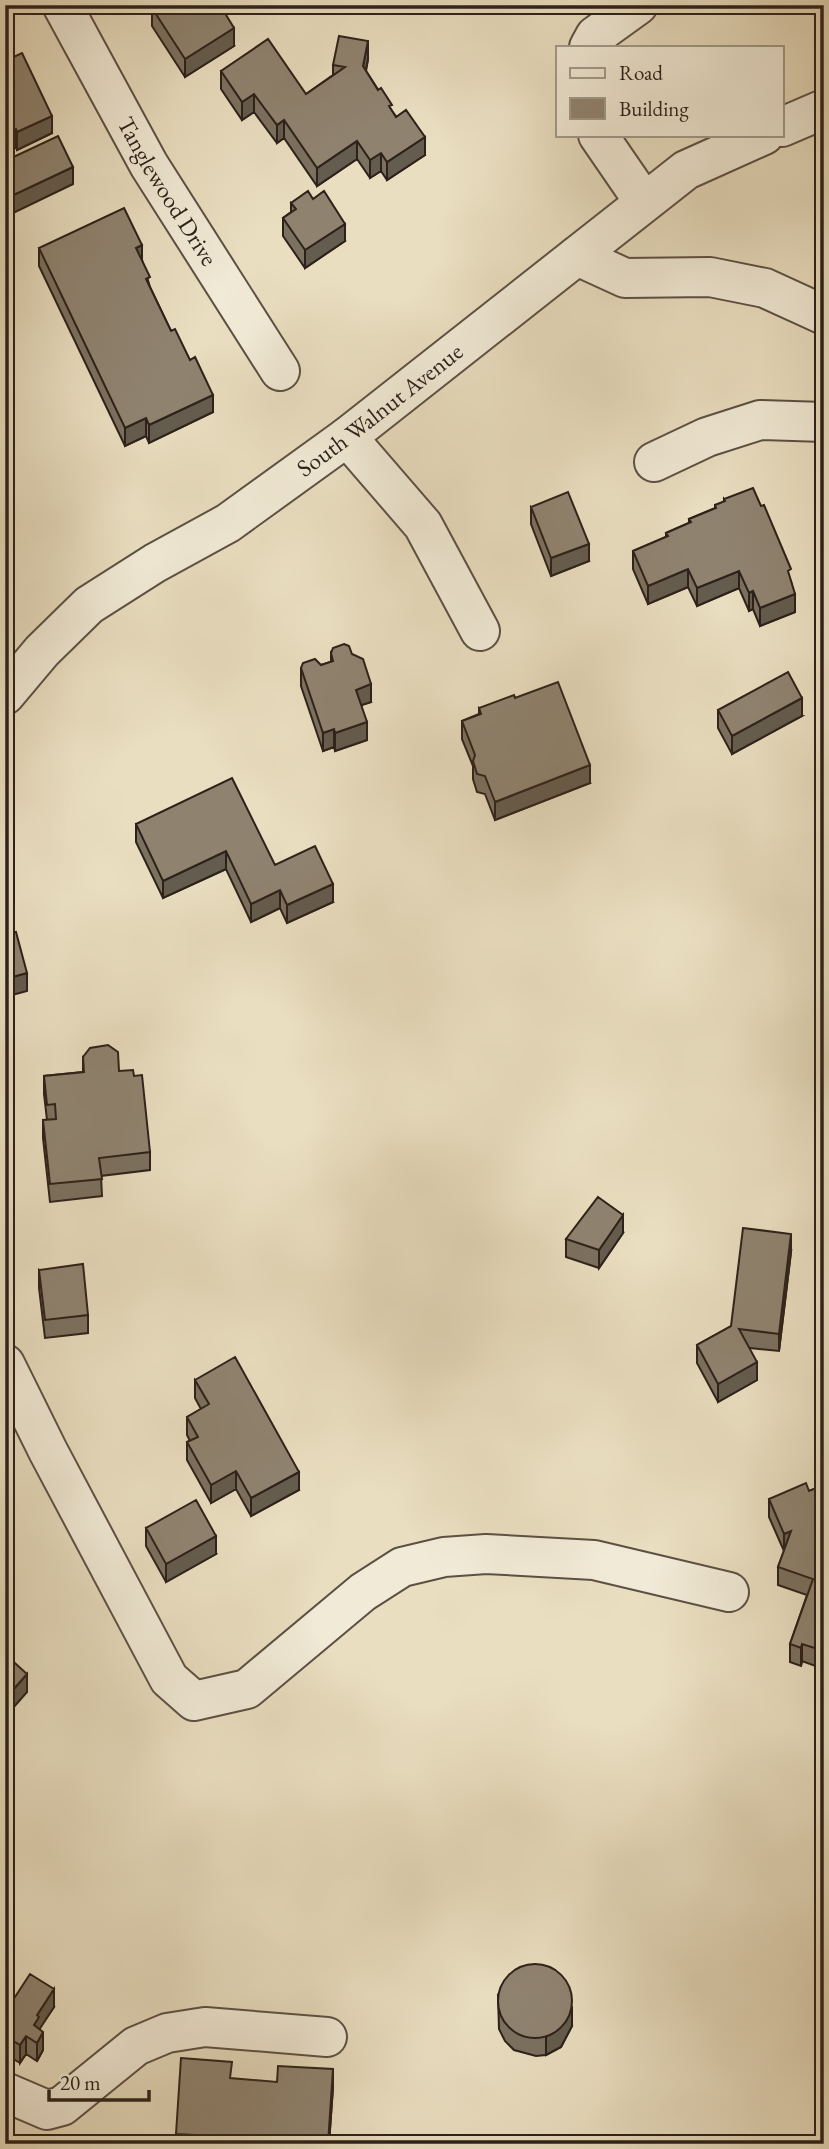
<svg xmlns="http://www.w3.org/2000/svg" width="829" height="2149" font-family="'EB Garamond',serif">
	<style>
		.lines { fill: none; stroke-linecap: round; stroke-linejoin: round }
		.minor-casing { stroke: #5c5044; stroke-width: 42 }
		.minor { stroke: #f1ead6; stroke-width: 38 }
		.wall { fill: #7b7160; stroke: #2d211a; stroke-width: 2 }
		.shaded-wall { fill: #645c4e; stroke: #2d211a; stroke-width: 2 }
		.building { fill: #8f8370; stroke: #2d211a; stroke-width: 2 }
		.labels { text-anchor: middle; stroke-width: 6; stroke-linejoin: round; paint-order: stroke }
		.street-label { font-size: 24px; fill: #2d211a; stroke: #f1ead6 }
	</style>
	<rect width="100%" height="100%" fill="#e9dec0"/>
	<filter id="stains"><feTurbulence type="fractalNoise" baseFrequency=".00286" numOctaves="4"/><feColorMatrix values="0 0 0 0 .2 0 0 0 0 .09 0 0 0 0 .02 0 0 0 .5 -.17"/></filter>
	<radialGradient id="worn" r=".72"><stop offset=".6" stop-color="#630" stop-opacity="0"/><stop offset="1" stop-color="#630" stop-opacity=".3"/></radialGradient>
	<g class="lines">
		<defs>
			<g id="minor">
				<path id="s1" d="M 62,5 L 149,165 L 280,371"/>
				<path d="M 589,47 L 595,36 L 638,5"/>
				<path d="M 782,127 L 824,109"/>
				<path d="M 598,135 L 644,202"/>
				<path d="M 577,256 L 625,278 L 710,277 L 765,288 L 824,315"/>
				<path d="M 347,437 L 423,525 L 480,631"/>
				<path d="M 654,462 L 707,437 L 760,420 L 824,422"/>
				<path id="s2" d="M 5,695 L 42,651 L 89,605 L 155,563 L 228,523 L 347,437 L 686,170 L 764,135"/>
				<path d="M 5,1364 L 48,1451 L 169,1679 L 194,1701 L 247,1689 L 363,1592 L 402,1567 L 444,1557 L 486,1554 L 594,1560 L 729,1592"/>
				<path d="M 5,2092 L 47,2110 L 62,2106 L 136,2046 L 167,2033 L 205,2027 L 327,2037"/>
			</g>
		</defs>
		<!-- minor casing -->
		<use href="#minor" class="minor-casing"/>
		<!-- minor -->
		<use href="#minor" class="minor"/>
	</g>
	<!-- wall -->
	<path class="wall" d="M 152,8 L 234,46 L 185,77 L 152,26 Z
		M 368,59 L 366,71 L 392,111 L 425,155 L 387,180 L 381,171 L 370,178 L 357,159 L 317,186 L 284,138 L 277,143 L 254,112 L 242,120 L 221,89 L 221,71 L 306,94 L 333,75 L 333,65 Z
		M 5,61 L 52,133 L 17,150 L 16,147 Z
		M 291,203 L 345,241 L 305,268 L 283,236 L 283,218 L 291,212 Z
		M 39,248 L 142,260 L 150,287 L 171,331 L 213,412 L 149,443 L 146,436 L 125,446 L 39,266 Z
		M 724,499 L 791,581 L 795,612 L 760,626 L 753,609 L 749,611 L 739,588 L 697,606 L 688,587 L 648,604 L 633,569 L 633,551 L 666,537 L 666,533 L 689,523 L 689,519 L 715,508 L 715,505 L 724,502 Z
		M 531,507 L 589,561 L 551,576 L 531,524 Z
		M 331,653 L 371,702 L 361,705 L 367,740 L 335,751 L 334,747 L 323,751 L 301,686 L 301,668 L 321,665 L 331,662 Z
		M 479,708 L 590,783 L 495,820 L 485,794 L 477,792 L 473,779 L 473,766 L 462,739 L 462,721 L 479,714 Z
		M 718,710 L 802,716 L 732,754 L 718,728 Z
		M 136,824 L 275,865 L 333,902 L 287,923 L 280,908 L 251,922 L 226,869 L 163,898 L 136,842 Z
		M 83,1057 L 119,1071 L 150,1152 L 150,1170 L 101,1176 L 102,1196 L 50,1202 L 43,1138 L 43,1120 L 47,1120 L 44,1094 L 44,1076 L 83,1072 Z
		M 623,1233 L 599,1268 L 566,1257 L 566,1239 Z
		M 791,1252 L 779,1351 L 749,1348 L 757,1380 L 718,1402 L 697,1363 L 697,1345 L 731,1326 Z
		M 39,1270 L 88,1315 L 88,1333 L 45,1338 L 39,1288 Z
		M 195,1380 L 299,1490 L 251,1516 L 236,1489 L 211,1503 L 187,1460 L 187,1442 L 190,1441 L 187,1435 L 187,1417 L 201,1409 L 195,1398 Z
		M 824,1485 L 824,1669 L 802,1661 L 801,1666 L 790,1662 L 790,1644 L 807,1595 L 778,1585 L 778,1567 L 784,1551 L 769,1517 L 769,1499 L 809,1491 Z
		M 146,1528 L 216,1554 L 166,1582 L 146,1546 Z
		M 498,1995 L 572,2026 L 561,2047 L 546,2055 L 536,2056 L 514,2050 L 505,2041 L 499,2029 Z
		M 13,2000 L 54,2007 L 39,2029 L 43,2050 L 37,2061 L 26,2054 L 20,2063 L 5,2054 L 5,2004 Z
		M 232,2079 L 333,2087 L 329,2144 L 176,2144 L 176,2134 Z"/>
	<!-- shaded-wall -->
	<path class="shaded-wall" d="M 234,28 L 234,46 L 185,77 L 185,59 Z
		M 368,41 L 368,59 L 363,84 L 363,66 Z
		M 254,94 L 254,112 L 242,120 L 242,102 Z
		M 52,116 L 52,133 L 17,150 L 17,132 Z
		M 284,120 L 284,138 L 277,143 L 277,125 Z
		M 16,129 L 16,147 L 5,152 L 5,134 Z
		M 425,137 L 425,155 L 387,180 L 387,162 Z
		M 357,141 L 357,159 L 317,186 L 317,168 Z
		M 381,153 L 381,171 L 370,178 L 370,160 Z
		M 73,167 L 73,184 L 5,217 L 5,199 Z
		M 345,224 L 345,241 L 305,268 L 305,250 Z
		M 142,245 L 142,263 L 136,248 Z
		M 213,395 L 213,412 L 149,443 L 149,425 Z
		M 146,418 L 146,436 L 125,446 L 125,428 Z
		M 589,544 L 589,561 L 551,576 L 551,558 Z
		M 688,569 L 688,587 L 648,604 L 648,586 Z
		M 739,571 L 739,588 L 697,606 L 697,588 Z
		M 753,591 L 753,609 L 749,611 L 749,593 Z
		M 795,594 L 795,612 L 760,626 L 760,608 Z
		M 371,684 L 371,702 L 356,707 L 356,690 Z
		M 802,698 L 802,716 L 732,754 L 732,736 Z
		M 367,722 L 367,740 L 335,751 L 335,733 Z
		M 334,729 L 334,747 L 323,751 L 323,733 Z
		M 590,765 L 590,783 L 495,820 L 495,802 Z
		M 226,851 L 226,869 L 163,898 L 163,881 Z
		M 333,884 L 333,902 L 287,923 L 287,905 Z
		M 280,890 L 280,908 L 251,922 L 251,904 Z
		M 27,973 L 27,991 L 5,997 L 5,979 Z
		M 623,1215 L 623,1233 L 599,1268 L 599,1250 Z
		M 791,1234 L 791,1252 L 779,1351 L 779,1334 Z
		M 757,1362 L 757,1380 L 718,1402 L 718,1384 Z
		M 236,1471 L 236,1489 L 211,1503 L 211,1485 Z
		M 299,1472 L 299,1490 L 251,1516 L 251,1498 Z
		M 791,1531 L 784,1551 L 784,1534 Z
		M 216,1536 L 216,1554 L 166,1582 L 166,1564 Z
		M 802,1644 L 802,1661 L 801,1666 L 801,1648 Z
		M 27,1674 L 27,1692 L 5,1717 L 5,1699 Z
		M 13,1713 L 13,1731 L 5,1740 L 5,1722 Z
		M 54,1989 L 54,2007 L 39,2030 L 34,2025 L 37,2015 Z
		M 572,2008 L 572,2026 L 561,2047 L 546,2055 L 546,2037 Z
		M 43,2032 L 43,2050 L 37,2061 L 37,2043 Z
		M 26,2036 L 26,2054 L 20,2063 L 20,2045 Z
		M 333,2069 L 333,2087 L 329,2144 L 328,2144 Z"/>
	<!-- building -->
	<path class="building" d="M 157,5 L 220,5 L 234,28 L 185,59 L 152,8 Z
		M 339,36 L 368,41 L 363,66 L 378,90 L 381,88 L 392,105 L 389,106 L 396,117 L 406,110 L 425,137 L 387,162 L 381,153 L 370,160 L 357,141 L 317,168 L 284,120 L 277,125 L 254,94 L 242,102 L 221,71 L 268,39 L 306,94 L 345,67 L 333,65 Z
		M 22,53 L 52,116 L 17,132 L 16,129 L 5,134 L 5,61 Z
		M 58,136 L 73,167 L 5,199 L 5,161 Z
		M 308,191 L 313,199 L 324,191 L 345,224 L 305,250 L 283,218 L 296,209 L 291,203 Z
		M 124,208 L 142,245 L 136,248 L 150,277 L 146,279 L 171,331 L 175,329 L 190,360 L 195,357 L 213,395 L 149,425 L 146,418 L 125,428 L 39,248 Z
		M 753,488 L 761,506 L 764,505 L 791,569 L 788,571 L 795,594 L 760,608 L 753,591 L 749,593 L 739,571 L 697,588 L 688,569 L 648,586 L 633,551 L 668,536 L 666,533 L 691,522 L 689,519 L 716,508 L 715,505 L 725,501 L 724,499 Z
		M 568,492 L 589,544 L 551,558 L 531,507 Z
		M 344,644 L 349,646 L 352,654 L 363,659 L 371,684 L 356,690 L 367,722 L 335,733 L 334,729 L 323,733 L 301,668 L 303,663 L 315,659 L 321,665 L 333,661 L 331,653 L 333,648 Z
		M 788,672 L 802,698 L 732,736 L 718,710 Z
		M 558,682 L 590,765 L 495,802 L 485,776 L 477,774 L 473,761 L 475,755 L 462,721 L 481,714 L 479,708 L 514,695 L 515,698 Z
		M 232,778 L 275,865 L 315,846 L 333,884 L 287,905 L 280,890 L 251,904 L 226,851 L 163,881 L 136,824 Z
		M 16,932 L 27,973 L 5,979 L 5,934 Z
		M 108,1045 L 118,1052 L 119,1071 L 133,1070 L 134,1076 L 142,1075 L 150,1152 L 99,1158 L 102,1179 L 50,1184 L 43,1120 L 56,1119 L 55,1104 L 47,1105 L 44,1076 L 84,1072 L 83,1057 L 90,1048 Z
		M 598,1197 L 623,1215 L 599,1250 L 566,1239 Z
		M 743,1228 L 791,1234 L 779,1334 L 739,1329 L 757,1362 L 718,1384 L 697,1345 L 731,1326 Z
		M 83,1264 L 88,1315 L 45,1320 L 39,1270 Z
		M 235,1357 L 299,1472 L 251,1498 L 236,1471 L 211,1485 L 187,1442 L 198,1437 L 187,1417 L 209,1404 L 195,1380 Z
		M 806,1483 L 809,1491 L 824,1485 L 824,1651 L 802,1644 L 801,1648 L 790,1644 L 813,1579 L 778,1567 L 791,1531 L 784,1534 L 769,1499 Z
		M 196,1500 L 216,1536 L 166,1564 L 146,1528 Z
		M 5,1654 L 27,1674 L 5,1699 Z
		M 5,1707 L 13,1713 L 5,1722 Z
		M498 2001a37 37 0 1 1 74 0a37 37 0 1 1-74 0Z
		M 30,1974 L 54,1989 L 37,2015 L 39,2017 L 34,2025 L 43,2032 L 37,2043 L 26,2036 L 20,2045 L 5,2036 L 5,2004 L 9,1998 L 13,2000 Z
		M 181,2058 L 232,2062 L 230,2078 L 277,2082 L 278,2066 L 333,2069 L 328,2144 L 222,2137 L 222,2144 L 194,2144 L 194,2135 L 176,2134 Z"/>
	<g class="labels">
		<!-- street labels -->
		<g class="street-label">
			<text dy="8" stroke="none"><textPath href="#s1" startOffset="214">Tanglewood Drive</textPath></text>
			<text dy="8" stroke="none"><textPath href="#s2" startOffset="474">South Walnut Avenue</textPath></text>
		</g>
	</g>
	<!-- margin -->
	<rect width="829" height="2149" fill="none" stroke="#e9dec0" stroke-width="28"/>
	<rect x="7" y="7" width="815" height="2135" fill="none" stroke="#2d211a" stroke-width="3.5"/>
	<rect x="14" y="14" width="801" height="2121" fill="none" stroke="#2d211a" stroke-width="2"/>
	<!-- legend -->
	<rect x="556" y="46" width="228" height="91" fill="#f1ead6" stroke="#a39a8b" stroke-width="2"/>
	<rect x="570" y="68" width="35" height="10" fill="#f1ead6" stroke="#a39a8b" stroke-width="2"/>
	<text x="619" y="80" font-size="21" fill="#2d211a">Road</text>
	<rect x="570" y="98" width="35" height="21" fill="#8f8370" stroke="#a39a8b" stroke-width="2"/>
	<text x="619" y="116" font-size="21" fill="#2d211a">Building</text>
	<!-- scale -->
	<path d="M49 2090v10h100v-10" fill="none" stroke="#2d211a" stroke-width="3.5"/>
	<text x="60" y="2090" font-size="21" fill="#2d211a" stroke="#f1ead6" stroke-width="5" paint-order="stroke">20 m</text>
	<rect width="100%" height="100%" filter="url(#stains)"/>
	<rect width="100%" height="100%" fill="url(#worn)"/>
</svg>
